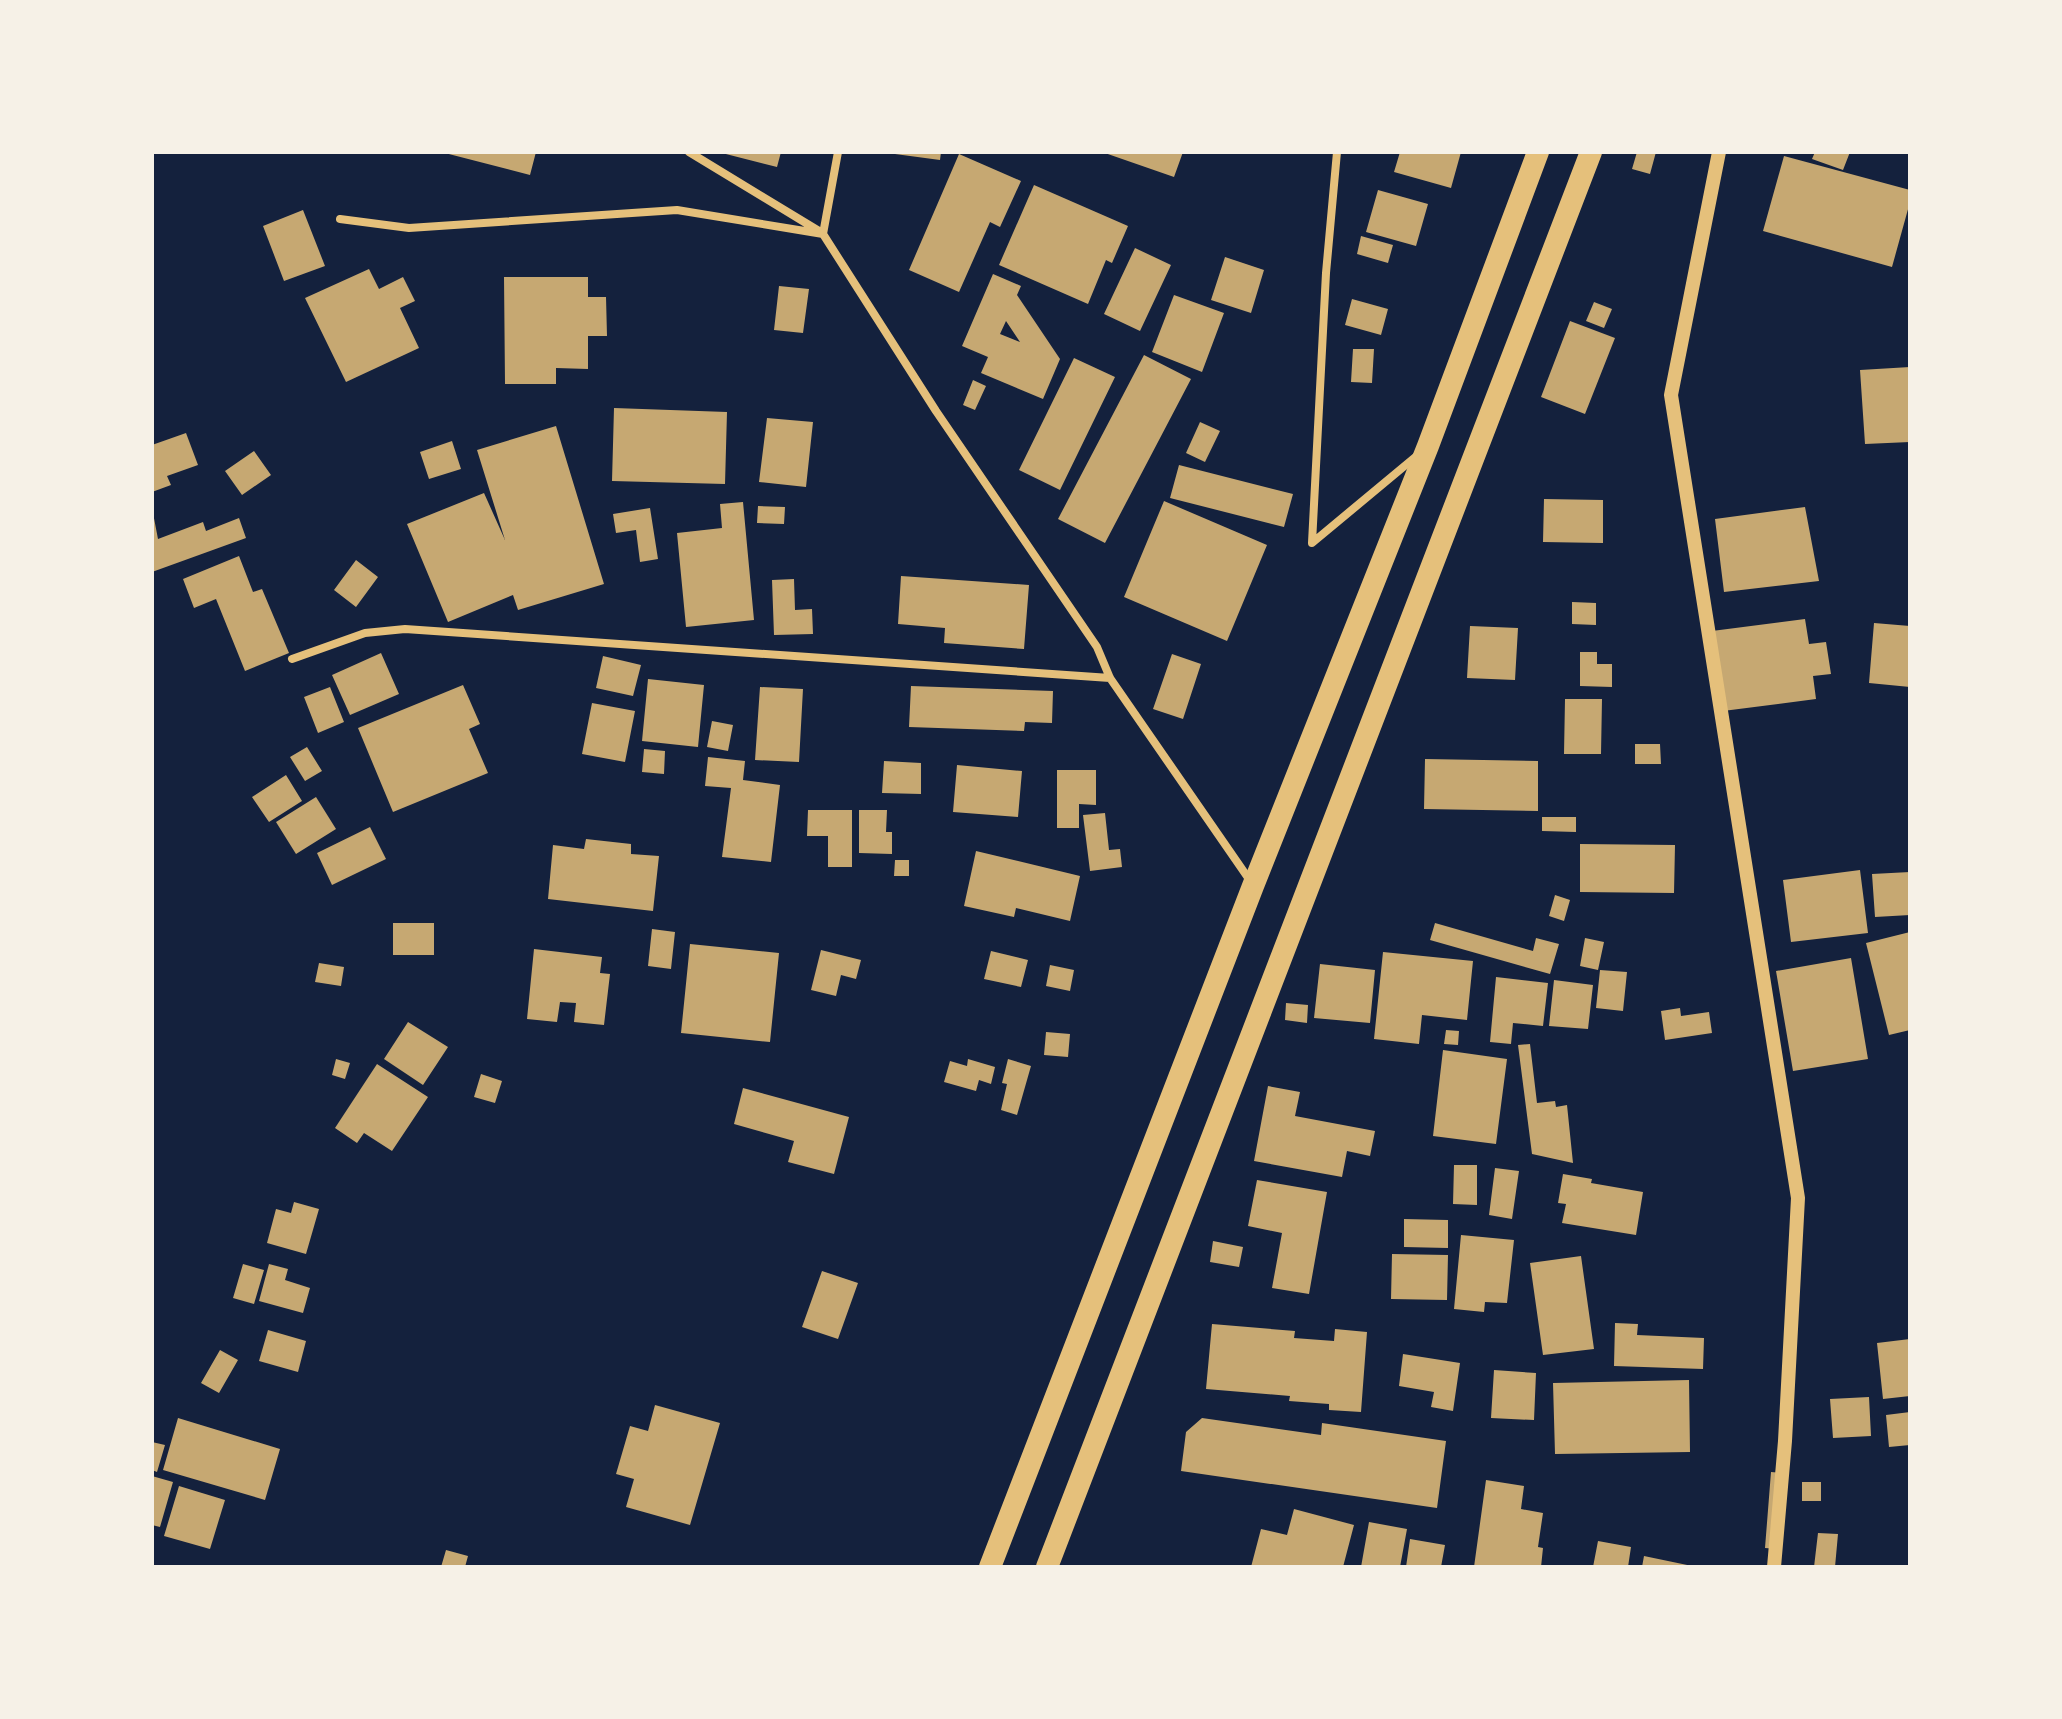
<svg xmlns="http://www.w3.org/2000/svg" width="2062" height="1719" font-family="'Alegreya Sans',sans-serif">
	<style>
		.building { fill: #c6a872; fill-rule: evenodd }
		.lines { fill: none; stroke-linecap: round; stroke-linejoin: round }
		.minor { stroke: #e5c07b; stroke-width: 8 }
		.tertiary { stroke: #e5c07b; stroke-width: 14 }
		.trunk { stroke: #e5c07b; stroke-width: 22 }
	</style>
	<rect width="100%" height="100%" fill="#14213d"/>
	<!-- building -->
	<path class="building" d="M 441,152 L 536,152 L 530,175 Z
		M 718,152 L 781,152 L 777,167 Z
		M 895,152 L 941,152 L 940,160 L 895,154 Z
		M 1102,152 L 1183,152 L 1174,177 Z
		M 1400,152 L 1461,152 L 1451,188 L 1394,172 Z
		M 1637,152 L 1656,152 L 1650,174 L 1632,169 Z
		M 1815,152 L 1850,152 L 1843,170 L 1812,159 Z
		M 959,154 L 1021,181 L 1000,227 L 990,222 L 959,292 L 909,270 Z
		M 1784,156 L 1910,190 L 1910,202 L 1892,267 L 1763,231 Z
		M 1034,185 L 1128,226 L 1112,263 L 1106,260 L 1088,304 L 999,265 Z
		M 1378,190 L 1428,204 L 1416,246 L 1366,232 Z
		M 303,210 L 325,266 L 284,281 L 263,226 Z
		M 1361,236 L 1393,245 L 1388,263 L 1357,254 Z
		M 1135,248 L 1171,265 L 1140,331 L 1104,314 Z
		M 1225,257 L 1264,270 L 1251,313 L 1211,300 Z
		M 369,269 L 379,289 L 403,277 L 415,301 L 400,308 L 419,348 L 346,382 L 305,298 Z
		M 993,274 L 1021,286 L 1017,295 L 1060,359 L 1043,399 L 981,373 L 988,357 L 962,346 ZM 1006,321 L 1020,342 L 1000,334 Z
		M 504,277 L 588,277 L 588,297 L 606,297 L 607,336 L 588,336 L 588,369 L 556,368 L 556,384 L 505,384 Z
		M 779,286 L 809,289 L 803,333 L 774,330 Z
		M 1174,295 L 1224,313 L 1202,372 L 1152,352 Z
		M 1352,299 L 1388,309 L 1381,335 L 1345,325 Z
		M 1594,302 L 1612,309 L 1604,328 L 1586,321 Z
		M 1570,321 L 1615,338 L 1585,414 L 1541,397 Z
		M 1353,349 L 1374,349 L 1372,383 L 1351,382 Z
		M 1144,355 L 1191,379 L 1105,543 L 1058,519 Z
		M 1074,358 L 1115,377 L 1060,490 L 1019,470 Z
		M 1910,367 L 1910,442 L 1865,444 L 1860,370 Z
		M 973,380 L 986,386 L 975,410 L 963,405 Z
		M 614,408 L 727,412 L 725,484 L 612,481 Z
		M 767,418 L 813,422 L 806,487 L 759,482 Z
		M 1200,422 L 1220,431 L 1205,462 L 1186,453 Z
		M 556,426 L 604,584 L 518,610 L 513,595 L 448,622 L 407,524 L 484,493 L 505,540 L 477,450 Z
		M 186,433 L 198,465 L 167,476 L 171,485 L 152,492 L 152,445 Z
		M 452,441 L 461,469 L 429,479 L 420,452 Z
		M 254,451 L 271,475 L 242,495 L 225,471 Z
		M 1179,465 L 1293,494 L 1284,527 L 1170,498 Z
		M 1544,499 L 1603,500 L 1603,543 L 1543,542 Z
		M 1164,501 L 1267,545 L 1227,641 L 1124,597 Z
		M 743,502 L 754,620 L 686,627 L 677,533 L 722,528 L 720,504 Z
		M 758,506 L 785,507 L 784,524 L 757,523 Z
		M 1805,507 L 1819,581 L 1724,592 L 1715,519 Z
		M 650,508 L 658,559 L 640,562 L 636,530 L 616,533 L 613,514 Z
		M 153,513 L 158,539 L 203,522 L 206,531 L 239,518 L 246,538 L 152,572 L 152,514 Z
		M 239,556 L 253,592 L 262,589 L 289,653 L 245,671 L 216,599 L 194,608 L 183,579 Z
		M 356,560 L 378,577 L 356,607 L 334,590 Z
		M 901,576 L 1029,585 L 1024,649 L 944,643 L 945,628 L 898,624 Z
		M 794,579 L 795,610 L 812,609 L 813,634 L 774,635 L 772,580 Z
		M 1572,602 L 1596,603 L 1596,625 L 1572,624 Z
		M 1805,619 L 1809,644 L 1826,642 L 1831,674 L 1813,676 L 1816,699 L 1723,711 L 1712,631 Z
		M 1874,623 L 1910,626 L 1910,687 L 1869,683 Z
		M 1470,626 L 1518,628 L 1515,680 L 1467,678 Z
		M 1580,652 L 1597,652 L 1597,664 L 1612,664 L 1612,687 L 1580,686 Z
		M 381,653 L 399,694 L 350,715 L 332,675 Z
		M 1172,654 L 1201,664 L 1183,719 L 1153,709 Z
		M 603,656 L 641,665 L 633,696 L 596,688 Z
		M 648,679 L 704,685 L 698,747 L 642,741 Z
		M 463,685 L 480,724 L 469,729 L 488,773 L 393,812 L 358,728 Z
		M 911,686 L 1053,691 L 1052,723 L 1025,722 L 1024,731 L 909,727 Z
		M 330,687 L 344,722 L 318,733 L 304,697 Z
		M 760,687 L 803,689 L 799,762 L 755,760 Z
		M 1565,699 L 1602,699 L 1601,754 L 1564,754 Z
		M 592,703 L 635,711 L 625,762 L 582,754 Z
		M 712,721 L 733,725 L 728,751 L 707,747 Z
		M 1635,744 L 1660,744 L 1661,764 L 1635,764 Z
		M 307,747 L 322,771 L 305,781 L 290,757 Z
		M 644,749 L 665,751 L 664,774 L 642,772 Z
		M 708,757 L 745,761 L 743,780 L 780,785 L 771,862 L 722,857 L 731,788 L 705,786 Z
		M 1425,759 L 1538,761 L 1538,811 L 1424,809 Z
		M 884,761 L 921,763 L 921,794 L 882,793 Z
		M 957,765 L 1022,771 L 1018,817 L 953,812 Z
		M 1057,770 L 1096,770 L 1096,805 L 1079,804 L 1079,828 L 1057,828 Z
		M 286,775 L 302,801 L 269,822 L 252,797 Z
		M 316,797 L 336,829 L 296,854 L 276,822 Z
		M 808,810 L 852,810 L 852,867 L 828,867 L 828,836 L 807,836 Z
		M 859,810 L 887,810 L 886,832 L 892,832 L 892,854 L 859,853 Z
		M 1105,813 L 1109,850 L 1120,849 L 1122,867 L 1090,871 L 1083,815 Z
		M 1542,817 L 1576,817 L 1576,832 L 1542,831 Z
		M 370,827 L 386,859 L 332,885 L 317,853 Z
		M 586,839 L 631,844 L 631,854 L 659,856 L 653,911 L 548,899 L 553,845 L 584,849 Z
		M 1580,844 L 1675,845 L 1674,893 L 1580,892 Z
		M 976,851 L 1080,876 L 1070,921 L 1016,908 L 1014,917 L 964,906 Z
		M 895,860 L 909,860 L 909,876 L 894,876 Z
		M 1860,870 L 1868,933 L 1791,942 L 1783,880 Z
		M 1910,872 L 1910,915 L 1875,917 L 1872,874 Z
		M 1555,895 L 1570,900 L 1564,921 L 1549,916 Z
		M 393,923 L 434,923 L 434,955 L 393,955 Z
		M 1435,923 L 1533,951 L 1536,938 L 1559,944 L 1550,974 L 1430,940 Z
		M 652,929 L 675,932 L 671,969 L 648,966 Z
		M 1910,932 L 1910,1030 L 1889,1035 L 1866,943 Z
		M 1585,938 L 1604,942 L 1598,970 L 1580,966 Z
		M 690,944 L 779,953 L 770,1042 L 681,1033 Z
		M 534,949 L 602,957 L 600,973 L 610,974 L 604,1025 L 574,1022 L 576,1003 L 560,1002 L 557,1022 L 527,1019 Z
		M 821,950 L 861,960 L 856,979 L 841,975 L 836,996 L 811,990 Z
		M 991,951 L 1028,960 L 1021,987 L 984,979 Z
		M 1383,952 L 1473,961 L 1467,1020 L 1422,1015 L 1419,1044 L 1374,1039 Z
		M 1851,958 L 1868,1059 L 1793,1071 L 1776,971 Z
		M 319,963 L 344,967 L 341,986 L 315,982 Z
		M 1320,964 L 1375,970 L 1370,1023 L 1314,1018 Z
		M 1050,965 L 1074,970 L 1070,991 L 1046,986 Z
		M 1600,970 L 1627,972 L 1623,1011 L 1596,1008 Z
		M 1496,977 L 1548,983 L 1543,1026 L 1513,1023 L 1511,1044 L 1490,1042 Z
		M 1554,980 L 1593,985 L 1588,1029 L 1549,1026 Z
		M 1286,1003 L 1308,1005 L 1307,1023 L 1285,1020 Z
		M 1680,1008 L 1681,1016 L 1709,1012 L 1712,1033 L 1665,1040 L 1661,1011 Z
		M 408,1022 L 448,1047 L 423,1085 L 384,1059 Z
		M 1446,1030 L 1459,1031 L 1458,1045 L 1444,1044 Z
		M 1046,1032 L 1070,1034 L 1068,1057 L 1044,1055 Z
		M 1530,1044 L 1537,1103 L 1555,1101 L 1556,1107 L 1567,1105 L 1573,1163 L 1532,1154 L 1518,1045 Z
		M 1443,1050 L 1507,1059 L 1496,1144 L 1433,1136 Z
		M 336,1059 L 350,1063 L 345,1079 L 332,1075 Z
		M 968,1059 L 995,1067 L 991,1084 L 979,1080 L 976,1091 L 944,1082 L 950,1061 L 967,1066 Z
		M 1008,1059 L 1031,1066 L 1017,1115 L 1001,1110 L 1007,1084 L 1002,1083 Z
		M 377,1064 L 428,1097 L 392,1151 L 364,1133 L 357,1143 L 335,1128 Z
		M 481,1074 L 502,1081 L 495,1103 L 474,1097 Z
		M 1268,1086 L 1300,1092 L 1295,1116 L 1375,1131 L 1370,1156 L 1347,1151 L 1342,1177 L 1254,1161 Z
		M 743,1088 L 849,1117 L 834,1174 L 788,1162 L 794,1141 L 734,1124 Z
		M 1454,1165 L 1477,1165 L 1477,1205 L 1453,1204 Z
		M 1495,1168 L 1519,1171 L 1512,1219 L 1489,1215 Z
		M 1563,1174 L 1592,1179 L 1591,1183 L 1643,1192 L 1636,1235 L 1562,1223 L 1566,1204 L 1558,1203 Z
		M 1257,1180 L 1327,1192 L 1309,1294 L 1272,1288 L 1282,1233 L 1248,1226 Z
		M 294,1202 L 319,1209 L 306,1254 L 267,1243 L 276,1209 L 291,1213 Z
		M 1404,1219 L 1448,1220 L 1448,1248 L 1404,1247 Z
		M 1461,1235 L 1514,1240 L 1507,1303 L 1485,1302 L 1484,1312 L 1454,1309 Z
		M 1213,1241 L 1243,1247 L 1239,1267 L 1210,1262 Z
		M 1392,1254 L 1448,1255 L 1447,1300 L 1391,1299 Z
		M 1581,1256 L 1594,1349 L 1543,1355 L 1530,1263 Z
		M 243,1264 L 264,1270 L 254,1304 L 233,1298 Z
		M 269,1264 L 288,1269 L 285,1280 L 310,1288 L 303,1313 L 259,1301 Z
		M 822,1271 L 858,1283 L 838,1339 L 802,1327 Z
		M 1615,1323 L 1638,1324 L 1637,1335 L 1704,1338 L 1703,1369 L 1614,1366 Z
		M 1212,1324 L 1295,1331 L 1294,1338 L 1334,1341 L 1335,1329 L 1367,1332 L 1361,1412 L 1329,1410 L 1329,1404 L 1289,1401 L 1290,1396 L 1206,1389 Z
		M 268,1330 L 306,1341 L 298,1372 L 259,1361 Z
		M 1910,1339 L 1910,1396 L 1883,1399 L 1877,1343 Z
		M 220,1350 L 238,1360 L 219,1393 L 201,1383 Z
		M 1403,1354 L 1460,1363 L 1453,1411 L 1431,1407 L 1434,1392 L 1399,1386 Z
		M 1494,1370 L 1536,1373 L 1534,1420 L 1491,1418 Z
		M 1689,1380 L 1690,1452 L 1555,1454 L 1553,1383 Z
		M 1869,1397 L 1871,1436 L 1833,1438 L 1830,1399 Z
		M 655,1405 L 720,1423 L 690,1525 L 626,1507 L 634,1479 L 616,1474 L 630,1426 L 648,1431 Z
		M 1910,1412 L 1910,1445 L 1889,1447 L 1886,1415 Z
		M 178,1418 L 280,1449 L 265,1500 L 163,1470 Z
		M 1202,1418 L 1321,1435 L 1322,1423 L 1446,1441 L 1437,1508 L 1181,1471 L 1186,1432 Z
		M 152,1442 L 165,1445 L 157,1472 L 152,1470 Z
		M 1771,1472 L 1784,1473 L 1778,1549 L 1765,1548 Z
		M 152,1476 L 173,1482 L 160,1527 L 152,1525 Z
		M 1486,1480 L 1524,1486 L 1521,1509 L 1543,1513 L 1538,1547 L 1543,1548 L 1541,1567 L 1474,1567 Z
		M 1802,1482 L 1821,1482 L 1821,1501 L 1802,1501 Z
		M 179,1486 L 225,1500 L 210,1549 L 164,1536 Z
		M 1294,1509 L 1354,1525 L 1343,1567 L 1251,1567 L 1261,1529 L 1287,1535 Z
		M 1369,1522 L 1407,1529 L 1400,1567 L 1361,1567 Z
		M 1818,1533 L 1838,1534 L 1835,1567 L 1814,1567 Z
		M 1410,1539 L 1445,1545 L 1441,1567 L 1406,1567 Z
		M 1598,1541 L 1631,1547 L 1628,1567 L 1593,1567 Z
		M 446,1550 L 468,1556 L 465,1567 L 441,1567 Z
		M 1644,1556 L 1692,1566 L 1692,1567 L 1642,1567 Z"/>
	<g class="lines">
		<!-- minor -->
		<path class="minor" d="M 689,152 L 819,231
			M 838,152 L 823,234 L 936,411 L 1097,647 L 1110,678 L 1251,882
			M 1337,152 L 1326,273 L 1312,543 L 1419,454
			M 340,219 L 409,228 L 677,210 L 823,234
			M 292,659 L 365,633 L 405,629 L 1110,678"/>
		<!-- tertiary -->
		<path class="tertiary" d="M 1719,152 L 1671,395 L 1798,1198 L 1785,1441 L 1774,1567"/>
		<!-- trunk -->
		<path class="trunk" d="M 990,1567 L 1253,886 L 1428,446 L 1538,152
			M 1047,1567 L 1591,152"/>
	</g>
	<!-- border -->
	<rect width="2062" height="1719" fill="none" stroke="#f6f1e7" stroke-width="308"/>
</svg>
